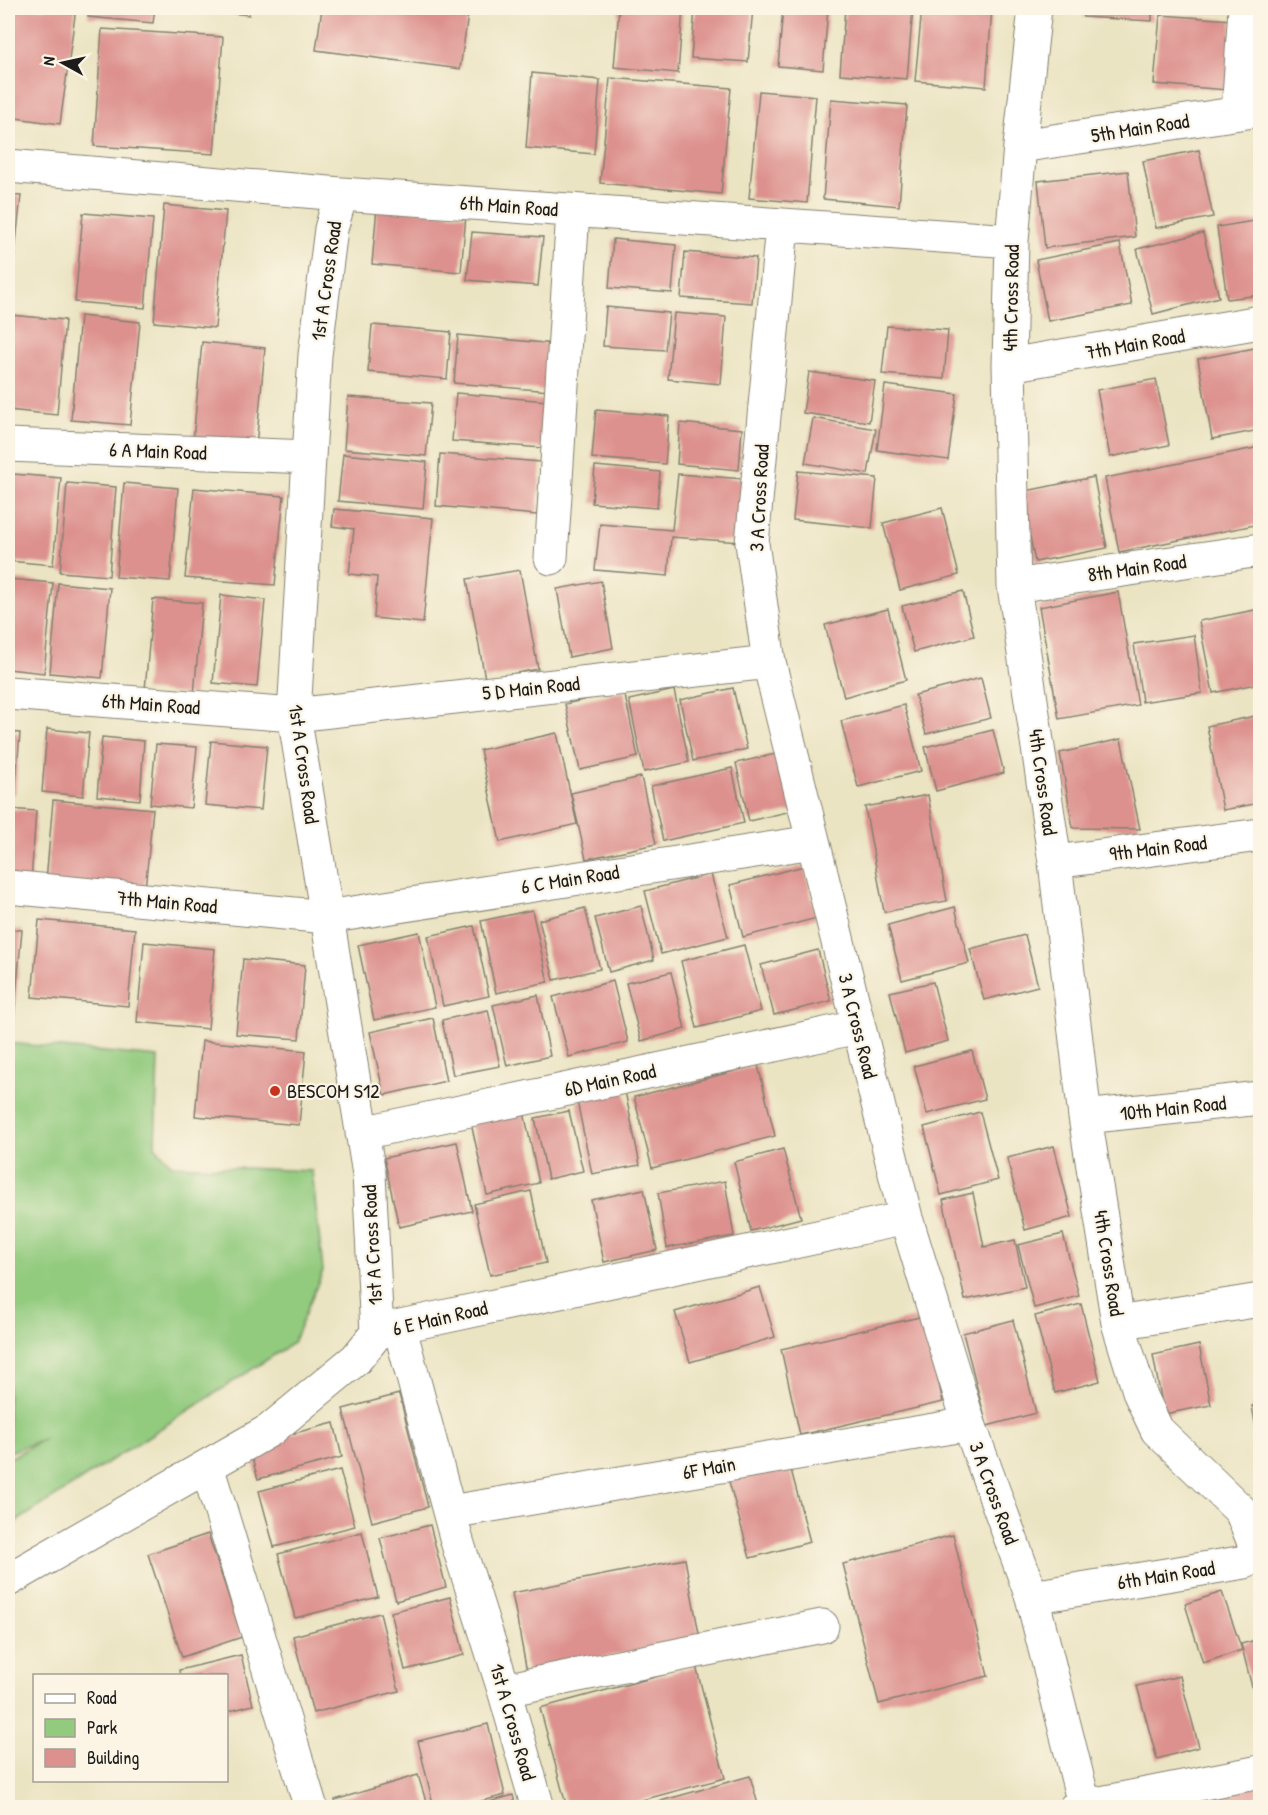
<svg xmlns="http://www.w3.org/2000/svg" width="1268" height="1815" font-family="'Patrick Hand',sans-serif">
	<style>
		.green { fill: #92ca7e; stroke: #57734d; stroke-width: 1.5 }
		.building { fill: #dd918e }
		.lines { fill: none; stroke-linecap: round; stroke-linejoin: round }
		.minor-casing { stroke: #848070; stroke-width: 35 }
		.minor { stroke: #fff; stroke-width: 33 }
		.poi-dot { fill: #c8321e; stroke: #fcf5e5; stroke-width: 2 }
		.labels { text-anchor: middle; stroke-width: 4.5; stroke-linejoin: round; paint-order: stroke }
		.street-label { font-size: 20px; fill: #1c1c1c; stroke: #fcf5e5 }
		.poi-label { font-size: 20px; fill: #1c1c1c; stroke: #fcf5e5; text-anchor: start }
	</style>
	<rect width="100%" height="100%" fill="#fcf5e5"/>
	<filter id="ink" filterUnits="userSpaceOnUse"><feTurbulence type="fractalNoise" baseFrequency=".0167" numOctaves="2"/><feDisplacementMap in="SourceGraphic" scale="12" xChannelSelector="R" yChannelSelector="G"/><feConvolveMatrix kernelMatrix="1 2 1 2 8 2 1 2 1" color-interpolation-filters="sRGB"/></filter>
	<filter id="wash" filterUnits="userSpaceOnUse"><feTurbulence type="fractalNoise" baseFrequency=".008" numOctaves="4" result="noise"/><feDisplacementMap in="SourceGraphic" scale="24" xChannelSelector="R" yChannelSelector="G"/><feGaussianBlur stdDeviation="1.35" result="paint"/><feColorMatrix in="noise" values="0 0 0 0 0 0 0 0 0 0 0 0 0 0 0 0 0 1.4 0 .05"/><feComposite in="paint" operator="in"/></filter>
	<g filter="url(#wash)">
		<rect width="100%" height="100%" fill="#ebe4c3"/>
		<!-- green -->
		<path class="green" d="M 8,1043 L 158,1057 L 155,1146 L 172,1165 L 312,1171 L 323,1271 L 293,1343 L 8,1527 L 8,1459 L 46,1438 L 8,1453 Z"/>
		<g id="blocks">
			<!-- building -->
			<path class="building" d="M 8,8 L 76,8 L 60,124 L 8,117 Z
				M 89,8 L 155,8 L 153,23 L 88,17 Z
				M 189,8 L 249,8 L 249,15 L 189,9 Z
				M 322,8 L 469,8 L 460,69 L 316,50 Z
				M 619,8 L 683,8 L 678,73 L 614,67 Z
				M 695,8 L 753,8 L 748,62 L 691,58 Z
				M 783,8 L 828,8 L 823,70 L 778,66 Z
				M 845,8 L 913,8 L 907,79 L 840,74 Z
				M 922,8 L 992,8 L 986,87 L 915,81 Z
				M 1084,8 L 1152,8 L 1152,21 L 1083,17 Z
				M 1160,15 L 1232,20 L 1227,90 L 1154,84 Z
				M 102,29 L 223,37 L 214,154 L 94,146 Z
				M 532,73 L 600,80 L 594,154 L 526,148 Z
				M 610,78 L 731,88 L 721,194 L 600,183 Z
				M 759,91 L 816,96 L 807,203 L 749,198 Z
				M 831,99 L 907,105 L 899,206 L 823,199 Z
				M 1199,150 L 1213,217 L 1156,228 L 1143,161 Z
				M 1128,171 L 1135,237 L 1045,248 L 1038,181 Z
				M 8,195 L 21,196 L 10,297 L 8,297 Z
				M 164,205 L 226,211 L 215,328 L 154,322 Z
				M 377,207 L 466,215 L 461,272 L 372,264 Z
				M 83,213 L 153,219 L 145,308 L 75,302 Z
				M 1260,220 L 1260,295 L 1227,299 L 1217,227 Z
				M 472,232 L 543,237 L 538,286 L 467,280 Z
				M 1203,233 L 1219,297 L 1153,314 L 1137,249 Z
				M 613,239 L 676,245 L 672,293 L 609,288 Z
				M 1120,243 L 1132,305 L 1048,321 L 1036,260 Z
				M 685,252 L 756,258 L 752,303 L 681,298 Z
				M 606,307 L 669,313 L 665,350 L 603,346 Z
				M 674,313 L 726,317 L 721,384 L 668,379 Z
				M 10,315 L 65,320 L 57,415 L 8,410 L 8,345 Z
				M 80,316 L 140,322 L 130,425 L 71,420 Z
				M 372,325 L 451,332 L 447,379 L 368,372 Z
				M 887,326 L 948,330 L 944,379 L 882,374 Z
				M 458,335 L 555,344 L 550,391 L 454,383 Z
				M 202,342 L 265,348 L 256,447 L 193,441 Z
				M 1260,347 L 1260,430 L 1212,439 L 1198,359 Z
				M 809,372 L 875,381 L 869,422 L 803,413 Z
				M 1156,379 L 1169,445 L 1110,457 L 1097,390 Z
				M 885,385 L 957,394 L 948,460 L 877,450 Z
				M 456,393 L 547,401 L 542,448 L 452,441 Z
				M 348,397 L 431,403 L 426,456 L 344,449 Z
				M 596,410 L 669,416 L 665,464 L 592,458 Z
				M 813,418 L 876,429 L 868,474 L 805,463 Z
				M 680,423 L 742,429 L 739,470 L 677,464 Z
				M 1260,447 L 1260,524 L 1119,552 L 1105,478 Z
				M 343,454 L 427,462 L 423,509 L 338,501 Z
				M 440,454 L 541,462 L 537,515 L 436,506 Z
				M 595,466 L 660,472 L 657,508 L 592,503 Z
				M 798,471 L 877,478 L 872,528 L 793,520 Z
				M 13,474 L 61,478 L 53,565 L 8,561 L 8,530 Z
				M 678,474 L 745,479 L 740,542 L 671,537 L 668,576 L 595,570 L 600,524 L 672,530 Z
				M 1094,477 L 1107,548 L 1035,562 L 1021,492 Z
				M 67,483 L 116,487 L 109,576 L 60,572 Z
				M 124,483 L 178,488 L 170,581 L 116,577 Z
				M 194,488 L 284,496 L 275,585 L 185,578 Z
				M 942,508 L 959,575 L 900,590 L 883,523 Z
				M 334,509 L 433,518 L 423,623 L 374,618 L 377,577 L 349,574 L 354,529 L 332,526 Z
				M 520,570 L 538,669 L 485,679 L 467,579 Z
				M 8,579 L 53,583 L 44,673 L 8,669 Z
				M 601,581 L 613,648 L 569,657 L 557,589 Z
				M 58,583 L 110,588 L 102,678 L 50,673 Z
				M 963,591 L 974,636 L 914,652 L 902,606 Z
				M 1118,592 L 1138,705 L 1059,719 L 1039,607 Z
				M 221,595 L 265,600 L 257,687 L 213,683 Z
				M 153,599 L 202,603 L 194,695 L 145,690 Z
				M 888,609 L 906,680 L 844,697 L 825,625 Z
				M 1260,609 L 1260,683 L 1213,693 L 1199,621 Z
				M 1194,635 L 1202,693 L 1142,702 L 1134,644 Z
				M 981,678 L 991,718 L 926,734 L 915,695 Z
				M 733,688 L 747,749 L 693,761 L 680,700 Z
				M 674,690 L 689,762 L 644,772 L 629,700 Z
				M 624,691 L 638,757 L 580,770 L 565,704 Z
				M 904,705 L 921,771 L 858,787 L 841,721 Z
				M 1260,715 L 1260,803 L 1223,810 L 1207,726 Z
				M 47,729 L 89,733 L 83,796 L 42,792 Z
				M 993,730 L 1004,773 L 936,791 L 925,747 Z
				M 8,732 L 20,733 L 15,794 L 8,793 Z
				M 557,733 L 577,824 L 500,842 L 480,750 Z
				M 102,737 L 144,741 L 140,800 L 97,796 Z
				M 1121,739 L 1140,829 L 1073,828 L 1060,753 Z
				M 211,741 L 267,746 L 261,810 L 205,805 Z
				M 156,744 L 197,747 L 191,808 L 150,804 Z
				M 784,752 L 796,810 L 749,821 L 736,763 Z
				M 732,768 L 744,823 L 663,841 L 651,786 Z
				M 641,777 L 656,844 L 586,859 L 571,793 Z
				M 928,795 L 947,901 L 884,912 L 865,807 Z
				M 53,800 L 153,809 L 145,890 L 46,882 Z
				M 8,809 L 36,811 L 31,882 L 8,880 Z
				M 804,866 L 817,918 L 743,937 L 730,885 Z
				M 711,874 L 728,937 L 661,954 L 645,891 Z
				M 641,906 L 654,960 L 609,972 L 595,918 Z
				M 955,907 L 969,963 L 902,980 L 888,925 Z
				M 585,908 L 600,969 L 554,980 L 539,920 Z
				M 532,910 L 548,982 L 496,993 L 481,921 Z
				M 39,920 L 135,929 L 128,1006 L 32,997 Z
				M 474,926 L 489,996 L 443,1006 L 428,936 Z
				M 8,929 L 22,930 L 14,1017 L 8,1016 Z
				M 419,932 L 435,1007 L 374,1020 L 358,945 Z
				M 1025,935 L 1038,986 L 984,1000 L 970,949 Z
				M 144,942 L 215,949 L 208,1029 L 137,1022 Z
				M 744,945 L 761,1011 L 697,1028 L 681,961 Z
				M 818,950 L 831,1001 L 774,1015 L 761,965 Z
				M 243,959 L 305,965 L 299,1039 L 236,1034 Z
				M 671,972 L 685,1029 L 641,1041 L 626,983 Z
				M 613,981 L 628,1042 L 569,1057 L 553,997 Z
				M 933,982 L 948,1041 L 905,1053 L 890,992 Z
				M 538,995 L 550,1056 L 507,1066 L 493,1005 Z
				M 488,1010 L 500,1066 L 453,1075 L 442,1020 Z
				M 433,1018 L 446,1081 L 384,1095 L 370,1032 Z
				M 202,1041 L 306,1051 L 299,1125 L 195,1116 Z
				M 972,1051 L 985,1099 L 927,1114 L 914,1066 Z
				M 758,1065 L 775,1136 L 652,1168 L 634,1097 Z
				M 625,1091 L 640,1165 L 592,1174 L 577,1101 Z
				M 569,1111 L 583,1171 L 548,1179 L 535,1118 Z
				M 524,1112 L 539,1183 L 487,1195 L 471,1123 Z
				M 980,1112 L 998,1180 L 941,1195 L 924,1127 Z
				M 457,1142 L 472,1211 L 399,1227 L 384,1158 Z
				M 1054,1146 L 1072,1217 L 1025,1230 L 1007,1158 Z
				M 783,1149 L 801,1218 L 751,1231 L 734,1162 Z
				M 725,1181 L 734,1236 L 667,1248 L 658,1193 Z
				M 644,1189 L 657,1250 L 604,1262 L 591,1200 Z
				M 531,1191 L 546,1263 L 490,1275 L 474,1204 Z
				M 973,1193 L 984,1247 L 1015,1240 L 1025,1287 L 965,1300 L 943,1200 Z
				M 1063,1234 L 1079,1296 L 1034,1308 L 1018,1245 Z
				M 760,1287 L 775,1337 L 690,1362 L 675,1312 Z
				M 1081,1304 L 1100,1381 L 1055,1393 L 1035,1316 Z
				M 924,1316 L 943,1402 L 800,1435 L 781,1349 Z
				M 1013,1320 L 1036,1413 L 987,1426 L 963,1333 Z
				M 1199,1345 L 1211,1405 L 1164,1414 L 1153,1355 Z
				M 399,1394 L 428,1507 L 372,1522 L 343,1409 Z
				M 1260,1405 L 1260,1445 L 1259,1445 L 1252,1406 Z
				M 334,1423 L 342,1457 L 258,1479 L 248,1445 Z
				M 789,1462 L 810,1542 L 750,1558 L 728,1478 Z
				M 340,1470 L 355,1526 L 274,1547 L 259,1491 Z
				M 430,1525 L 446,1587 L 396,1601 L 380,1538 Z
				M 362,1532 L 378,1597 L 295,1618 L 278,1554 Z
				M 208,1534 L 242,1637 L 182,1657 L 148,1554 Z
				M 953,1535 L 988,1676 L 879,1704 L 843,1564 Z
				M 685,1559 L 700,1639 L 527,1672 L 512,1593 Z
				M 1222,1592 L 1242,1650 L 1203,1663 L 1185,1604 Z
				M 450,1597 L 464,1655 L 405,1670 L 391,1612 Z
				M 380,1613 L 399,1691 L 313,1713 L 293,1636 Z
				M 1260,1639 L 1260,1718 L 1241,1644 Z
				M 241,1655 L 253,1705 L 226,1712 L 226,1676 L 180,1676 L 179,1670 Z
				M 696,1666 L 725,1778 L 612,1808 L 567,1808 L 540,1708 Z
				M 1180,1676 L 1199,1747 L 1157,1759 L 1137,1686 Z
				M 488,1724 L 505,1795 L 456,1808 L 434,1808 L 418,1741 Z
				M 418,1775 L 428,1808 L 337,1808 L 335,1800 Z
				M 750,1776 L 759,1808 L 639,1808 L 639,1807 Z
				M 1257,1780 L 1258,1808 L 1150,1808 Z
				M 513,1795 L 516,1808 L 473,1808 L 473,1807 Z"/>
		</g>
	</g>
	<g filter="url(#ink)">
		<use href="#blocks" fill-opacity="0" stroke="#848070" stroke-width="1.5"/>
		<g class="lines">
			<defs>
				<path id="minor" d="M 1238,113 L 1245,8
					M 1020,146 L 1260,110
					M 8,166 L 341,194 L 1012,241
					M 341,194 L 331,229 L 315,355 L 294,715 L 369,1174 L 377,1333
					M 782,226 L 752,543 L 769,662 L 906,1218 L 969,1424 L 1032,1597 L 1085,1808
					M 1009,365 L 1260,322
					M 8,445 L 309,457
					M 551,558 L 573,211
					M 1014,586 L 1260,550
					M 8,693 L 294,715 L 769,662
					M 1055,862 L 1260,835
					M 8,887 L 327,917 L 813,842
					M 1085,1117 L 1260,1098
					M 362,1133 L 858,1027
					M 1118,1323 L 1260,1300
					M 396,1327 L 403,1340 L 457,1541 L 504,1690 L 538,1808
					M 207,1466 L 311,1808
					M 450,1512 L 969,1424
					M 8,1580 L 270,1430 L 356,1359 L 377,1333 L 396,1327 L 906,1218
					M 1032,1597 L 1245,1562 L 1252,1555 L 1255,1545 L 1241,1511 L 1157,1430 L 1140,1394 L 1118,1323 L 1085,1117 L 1055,862 L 1014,586 L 1009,365 L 1012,241 L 1020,146 L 1035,8
					M 504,1690 L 822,1626
					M 1075,1808 L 1260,1772"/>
			</defs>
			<!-- minor casing -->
			<use href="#minor" class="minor-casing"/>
			<!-- minor -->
			<use href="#minor" class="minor"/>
		</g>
	</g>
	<!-- markers -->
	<circle class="poi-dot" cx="275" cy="1091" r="6"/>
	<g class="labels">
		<!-- street labels -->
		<g class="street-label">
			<text transform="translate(1140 128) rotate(-9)" y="7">5th Main Road</text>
			<text transform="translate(509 206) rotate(4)" y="7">6th Main Road</text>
			<text transform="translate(326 281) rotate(-82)" y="7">1st A Cross Road</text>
			<text transform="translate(1011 298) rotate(-89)" y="7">4th Cross Road</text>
			<text transform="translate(1135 344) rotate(-10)" y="7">7th Main Road</text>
			<text transform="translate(158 451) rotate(2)" y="7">6 A Main Road</text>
			<text transform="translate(759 498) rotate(-87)" y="7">3 A Cross Road</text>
			<text transform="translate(1137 568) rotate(-8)" y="7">8th Main Road</text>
			<text transform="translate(531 688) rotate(-6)" y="7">5 D Main Road</text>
			<text transform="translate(151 704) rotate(4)" y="7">6th Main Road</text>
			<text transform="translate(304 764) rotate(82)" y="7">1st A Cross Road</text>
			<text transform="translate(1043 782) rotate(82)" y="7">4th Cross Road</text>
			<text transform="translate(1158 848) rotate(-7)" y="7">9th Main Road</text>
			<text transform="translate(570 879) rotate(-9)" y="7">6 C Main Road</text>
			<text transform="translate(167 902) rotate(5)" y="7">7th Main Road</text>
			<text transform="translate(858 1026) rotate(76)" y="7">3 A Cross Road</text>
			<text transform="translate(610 1080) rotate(-12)" y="7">6D Main Road</text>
			<text transform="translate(1173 1108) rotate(-6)" y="7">10th Main Road</text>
			<text transform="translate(372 1245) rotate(-93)" y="7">1st A Cross Road</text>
			<text transform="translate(1109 1263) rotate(81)" y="7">4th Cross Road</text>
			<text transform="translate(440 1318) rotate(-13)" y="7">6 E Main Road</text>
			<text transform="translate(709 1468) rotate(-10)" y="7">6F Main</text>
			<text transform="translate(994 1493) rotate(70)" y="7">3 A Cross Road</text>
			<text transform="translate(1166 1575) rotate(-9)" y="7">6th Main Road</text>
			<text transform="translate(513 1722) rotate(74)" y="7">1st A Cross Road</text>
		</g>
		<!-- poi labels -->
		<g class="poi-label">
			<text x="287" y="1098">BESCOM S12</text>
		</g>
	</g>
	<!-- margin -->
	<rect width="1268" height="1815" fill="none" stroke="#fcf5e5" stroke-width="30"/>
	<!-- legend -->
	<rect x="33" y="1674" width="195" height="108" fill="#fcf5e5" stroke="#a29e95" stroke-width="1.5"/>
	<rect x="45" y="1694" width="30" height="9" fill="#ffffff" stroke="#a29e95" stroke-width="1.5"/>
	<text x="87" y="1704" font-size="18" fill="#1c1c1c">Road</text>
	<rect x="45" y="1719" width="30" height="18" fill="#92ca7e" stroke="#a29e95" stroke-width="1.5"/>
	<text x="87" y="1734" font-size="18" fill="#1c1c1c">Park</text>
	<rect x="45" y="1749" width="30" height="18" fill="#dd918e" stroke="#a29e95" stroke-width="1.5"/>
	<text x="87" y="1764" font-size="18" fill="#1c1c1c">Building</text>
	<!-- north arrow -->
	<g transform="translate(63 63) rotate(278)" stroke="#fcf5e5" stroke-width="4.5" paint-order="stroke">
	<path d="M0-4.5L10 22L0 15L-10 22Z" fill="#1c1c1c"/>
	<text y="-9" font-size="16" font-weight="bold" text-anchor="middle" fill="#1c1c1c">N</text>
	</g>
</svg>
